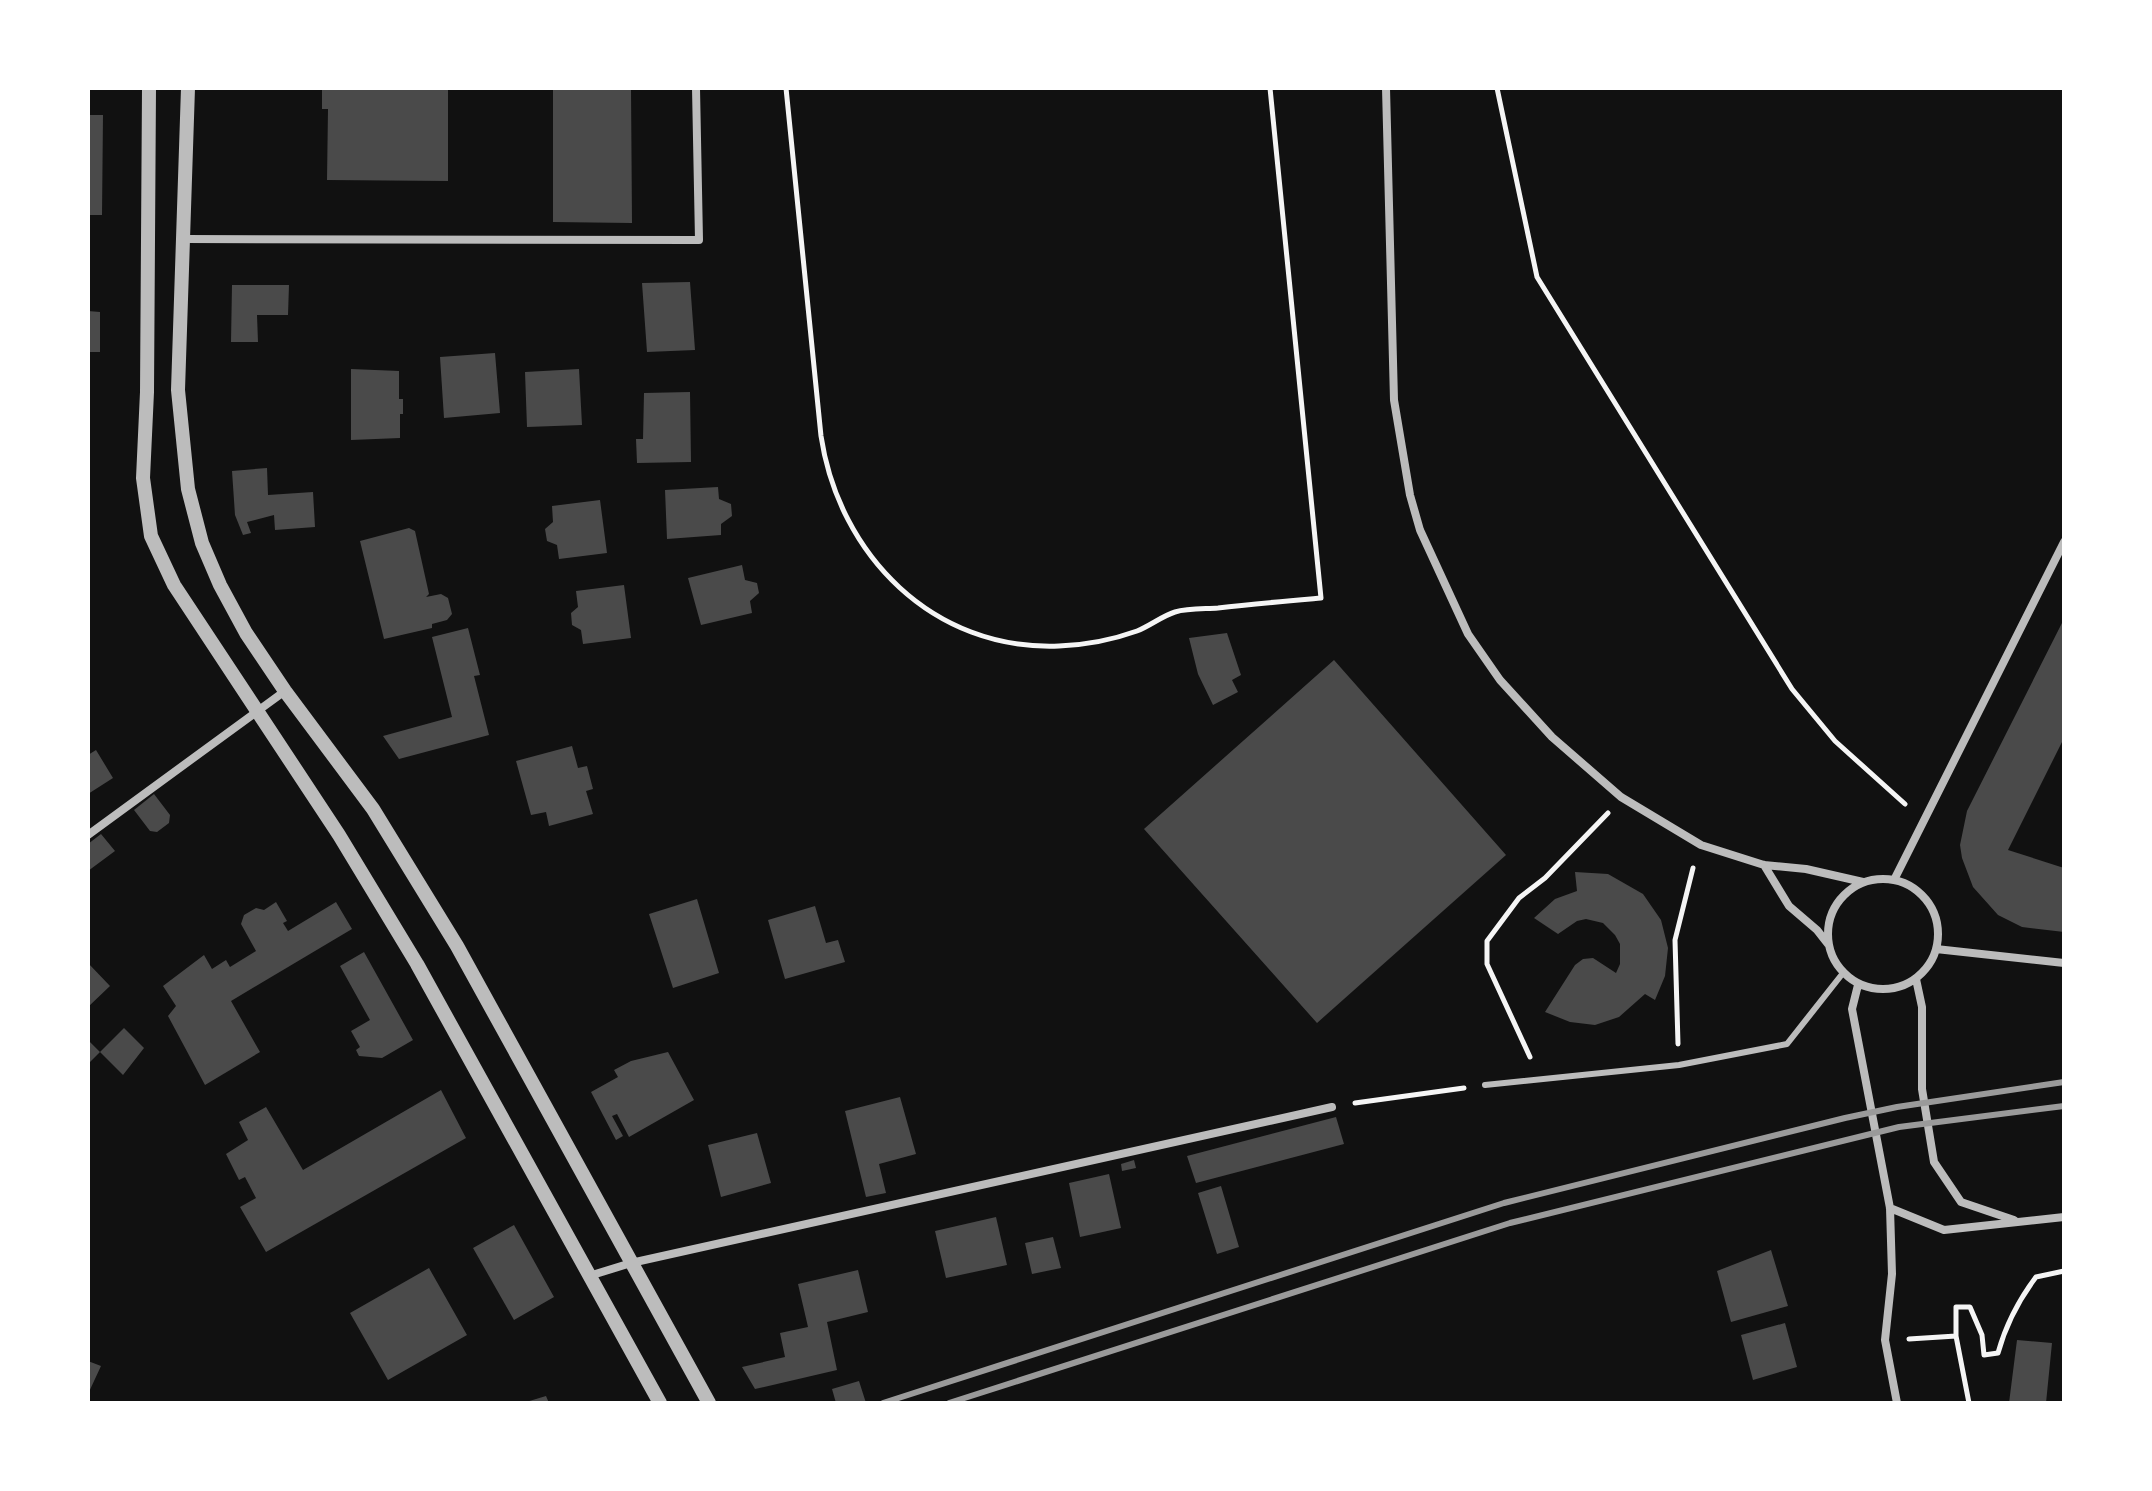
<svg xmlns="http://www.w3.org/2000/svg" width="2152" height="1491" font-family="Lato,sans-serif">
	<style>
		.building { fill: #4a4a4a }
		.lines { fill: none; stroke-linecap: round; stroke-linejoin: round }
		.path { stroke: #f5f5f5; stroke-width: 5 }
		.service { stroke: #bcbcbc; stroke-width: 6 }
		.minor { stroke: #bcbcbc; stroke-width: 8 }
		.tertiary { stroke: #bcbcbc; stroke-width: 14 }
		.rail { stroke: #9a9a9a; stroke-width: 6 }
	</style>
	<rect width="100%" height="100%" fill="#111"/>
	<!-- building -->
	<path class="building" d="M 322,88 L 448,88 L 448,181 L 327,180 L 328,109 L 322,109 Z
		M 553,88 L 631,88 L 632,223 L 553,222 Z
		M 88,115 L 103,115 L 102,215 L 88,215 Z
		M 690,282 L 695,350 L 647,352 L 642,283 Z
		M 232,285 L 289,285 L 288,315 L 257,315 L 258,342 L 231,342 Z
		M 88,311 L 100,312 L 100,352 L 88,352 Z
		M 495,353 L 500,413 L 444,418 L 440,357 Z
		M 351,369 L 399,371 L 399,399 L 403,399 L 403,414 L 400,414 L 400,438 L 351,440 Z
		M 579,369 L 582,425 L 527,427 L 525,372 Z
		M 690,392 L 691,462 L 637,463 L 636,439 L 643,439 L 644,393 Z
		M 267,468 L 268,495 L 313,492 L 315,527 L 275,530 L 274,515 L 247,522 L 251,533 L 243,535 L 235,515 L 232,471 Z
		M 718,487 L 719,499 L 731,504 L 732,516 L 721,524 L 721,535 L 667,539 L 665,490 Z
		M 600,500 L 607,553 L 559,559 L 557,545 L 547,541 L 545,529 L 553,522 L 552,506 Z
		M 409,528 L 415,531 L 429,594 L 426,597 L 441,594 L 448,598 L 452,614 L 447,620 L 432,624 L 432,628 L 384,639 L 360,541 Z
		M 742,565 L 745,580 L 757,583 L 759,593 L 750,601 L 752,613 L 701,625 L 688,578 Z
		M 624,585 L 631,638 L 583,644 L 581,630 L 572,625 L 571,613 L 578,607 L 576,591 Z
		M 2064,619 L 2064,738 L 2008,850 L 2064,868 L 2064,932 L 2022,927 L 1998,915 L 1973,887 L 1962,858 L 1960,845 L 1967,811 Z
		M 468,628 L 480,675 L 474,676 L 489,735 L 399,759 L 383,736 L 452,717 L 432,637 Z
		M 1227,633 L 1241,675 L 1232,680 L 1238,692 L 1213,705 L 1198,674 L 1189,638 Z
		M 1334,660 L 1506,855 L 1317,1023 L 1144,829 Z
		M 572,746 L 578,768 L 587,766 L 593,789 L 586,791 L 593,814 L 549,826 L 546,812 L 531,815 L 516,761 Z
		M 96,750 L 113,778 L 88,794 L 88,755 Z
		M 154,794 L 170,815 L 169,823 L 157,832 L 150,831 L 134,810 Z
		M 101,834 L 115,851 L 88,871 L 88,844 Z
		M 1575,872 L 1608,874 L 1643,894 L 1661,920 L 1668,948 L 1665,976 L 1655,1000 L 1645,994 L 1619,1017 L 1595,1025 L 1570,1022 L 1545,1012 L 1575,965 L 1583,959 L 1593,958 L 1616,973 L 1620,964 L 1620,944 L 1615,935 L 1603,923 L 1586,919 L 1577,921 L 1558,934 L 1534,918 L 1555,899 L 1577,891 Z
		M 697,899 L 719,973 L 673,988 L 649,914 Z
		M 276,902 L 287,921 L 283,923 L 288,931 L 336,902 L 352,929 L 231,1001 L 260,1052 L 205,1085 L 168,1016 L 176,1006 L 163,986 L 204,955 L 212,969 L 226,960 L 230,967 L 256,951 L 241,924 L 244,915 L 256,908 L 264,910 Z
		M 815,906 L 826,943 L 838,940 L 845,962 L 785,979 L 768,920 Z
		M 364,952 L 413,1040 L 382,1058 L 359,1056 L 356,1050 L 360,1047 L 351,1031 L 370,1020 L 340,966 Z
		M 88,963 L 110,986 L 88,1007 Z
		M 124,1028 L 144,1048 L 123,1075 L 100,1052 L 88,1064 L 88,1040 L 100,1052 Z
		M 668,1052 L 694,1100 L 629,1137 L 617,1114 L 612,1116 L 623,1136 L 616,1140 L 591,1092 L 618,1077 L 614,1070 L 631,1061 Z
		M 441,1090 L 466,1138 L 266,1252 L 240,1207 L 256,1198 L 245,1177 L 239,1180 L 226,1154 L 248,1140 L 239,1122 L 266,1107 L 303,1170 Z
		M 900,1097 L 916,1154 L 879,1164 L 886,1193 L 866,1197 L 845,1111 Z
		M 1336,1117 L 1344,1144 L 1196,1183 L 1187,1156 Z
		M 757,1133 L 771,1183 L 721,1197 L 708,1145 Z
		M 1134,1160 L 1136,1168 L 1122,1171 L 1121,1164 Z
		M 1109,1174 L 1121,1228 L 1080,1237 L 1069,1183 Z
		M 1221,1186 L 1239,1247 L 1217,1254 L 1198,1193 Z
		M 996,1217 L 1007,1265 L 946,1278 L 935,1231 Z
		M 514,1225 L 554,1297 L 514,1320 L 473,1248 Z
		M 1053,1237 L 1061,1268 L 1032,1274 L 1025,1243 Z
		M 1771,1250 L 1788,1306 L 1731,1322 L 1717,1271 Z
		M 429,1268 L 467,1335 L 388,1380 L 350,1313 Z
		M 858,1270 L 868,1312 L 827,1322 L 837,1370 L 755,1389 L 742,1367 L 785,1357 L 780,1333 L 808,1327 L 798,1284 Z
		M 1785,1323 L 1797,1367 L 1753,1380 L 1741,1335 Z
		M 2017,1340 L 2052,1343 L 2046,1403 L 2009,1403 Z
		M 88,1361 L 101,1366 L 88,1394 Z
		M 859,1381 L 866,1403 L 836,1403 L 832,1389 Z
		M 546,1396 L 549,1403 L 526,1403 L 526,1402 Z"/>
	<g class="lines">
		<!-- path -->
		<path class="path" d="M 786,88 L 821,436 C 839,555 933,651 1059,646 C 1086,645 1112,640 1137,631 C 1150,626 1162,616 1175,612 C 1188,608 1205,609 1218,608 C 1252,604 1287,601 1321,598 L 1270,88
			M 1497,88 L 1537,277 L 1792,689 L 1835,741 L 1905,804
			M 1678,1044 L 1675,940 L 1693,868
			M 1530,1057 L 1487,964 L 1487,941 L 1519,898 L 1545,878 L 1608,813
			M 1355,1103 L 1464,1088
			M 1909,1339 L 1956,1336
			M 1969,1403 L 1956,1336 L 1956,1307 L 1970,1307 L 1982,1335 L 1984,1355 L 1998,1353 C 2006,1324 2018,1301 2036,1277 L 2064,1271"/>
		<!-- service -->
		<path class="service" d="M 1485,1085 L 1679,1065 L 1787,1044 L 1843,973"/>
		<!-- minor -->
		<path class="minor" d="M 1386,88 L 1394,400 L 1410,495 L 1420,530 L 1468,634 L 1500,680 L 1552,737 L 1621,797 L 1701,845 L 1764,865 L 1806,869 L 1863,882
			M 185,239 L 699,240 L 696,88
			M 88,835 L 285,691
			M 1764,865 L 1789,906 L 1817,930 L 1828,944
			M1828 934a55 55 0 1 1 110 0a55 55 0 1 1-110 0Z
			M 1894,880 L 2064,542
			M 1936,949 L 2064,963
			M 1916,979 L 1922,1007 L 1922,1089 L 1934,1162 L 1961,1202 L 2014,1220
			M 1858,985 L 1852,1009 L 1890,1208 L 1892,1274 L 1885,1340 L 1897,1403
			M 1890,1208 L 1944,1230 L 2064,1217
			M 589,1276 L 631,1263 L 1332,1107"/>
		<!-- tertiary -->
		<path class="tertiary" d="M 149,88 L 147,392 L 143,478 L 151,536 L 174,585 L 339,835 L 417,964 L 660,1403
			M 188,88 L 178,390 L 188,489 L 202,543 L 220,585 L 246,633 L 285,691 L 373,809 L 457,946 L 709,1403"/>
		<!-- rail -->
		<path class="rail" d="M 883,1403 L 1504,1203 L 1845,1118 L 1897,1107 L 2064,1082
			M 949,1403 L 1510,1223 L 1899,1127 L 2064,1106"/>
	</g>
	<!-- border -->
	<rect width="2152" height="1491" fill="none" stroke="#ffffff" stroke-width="180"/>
</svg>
